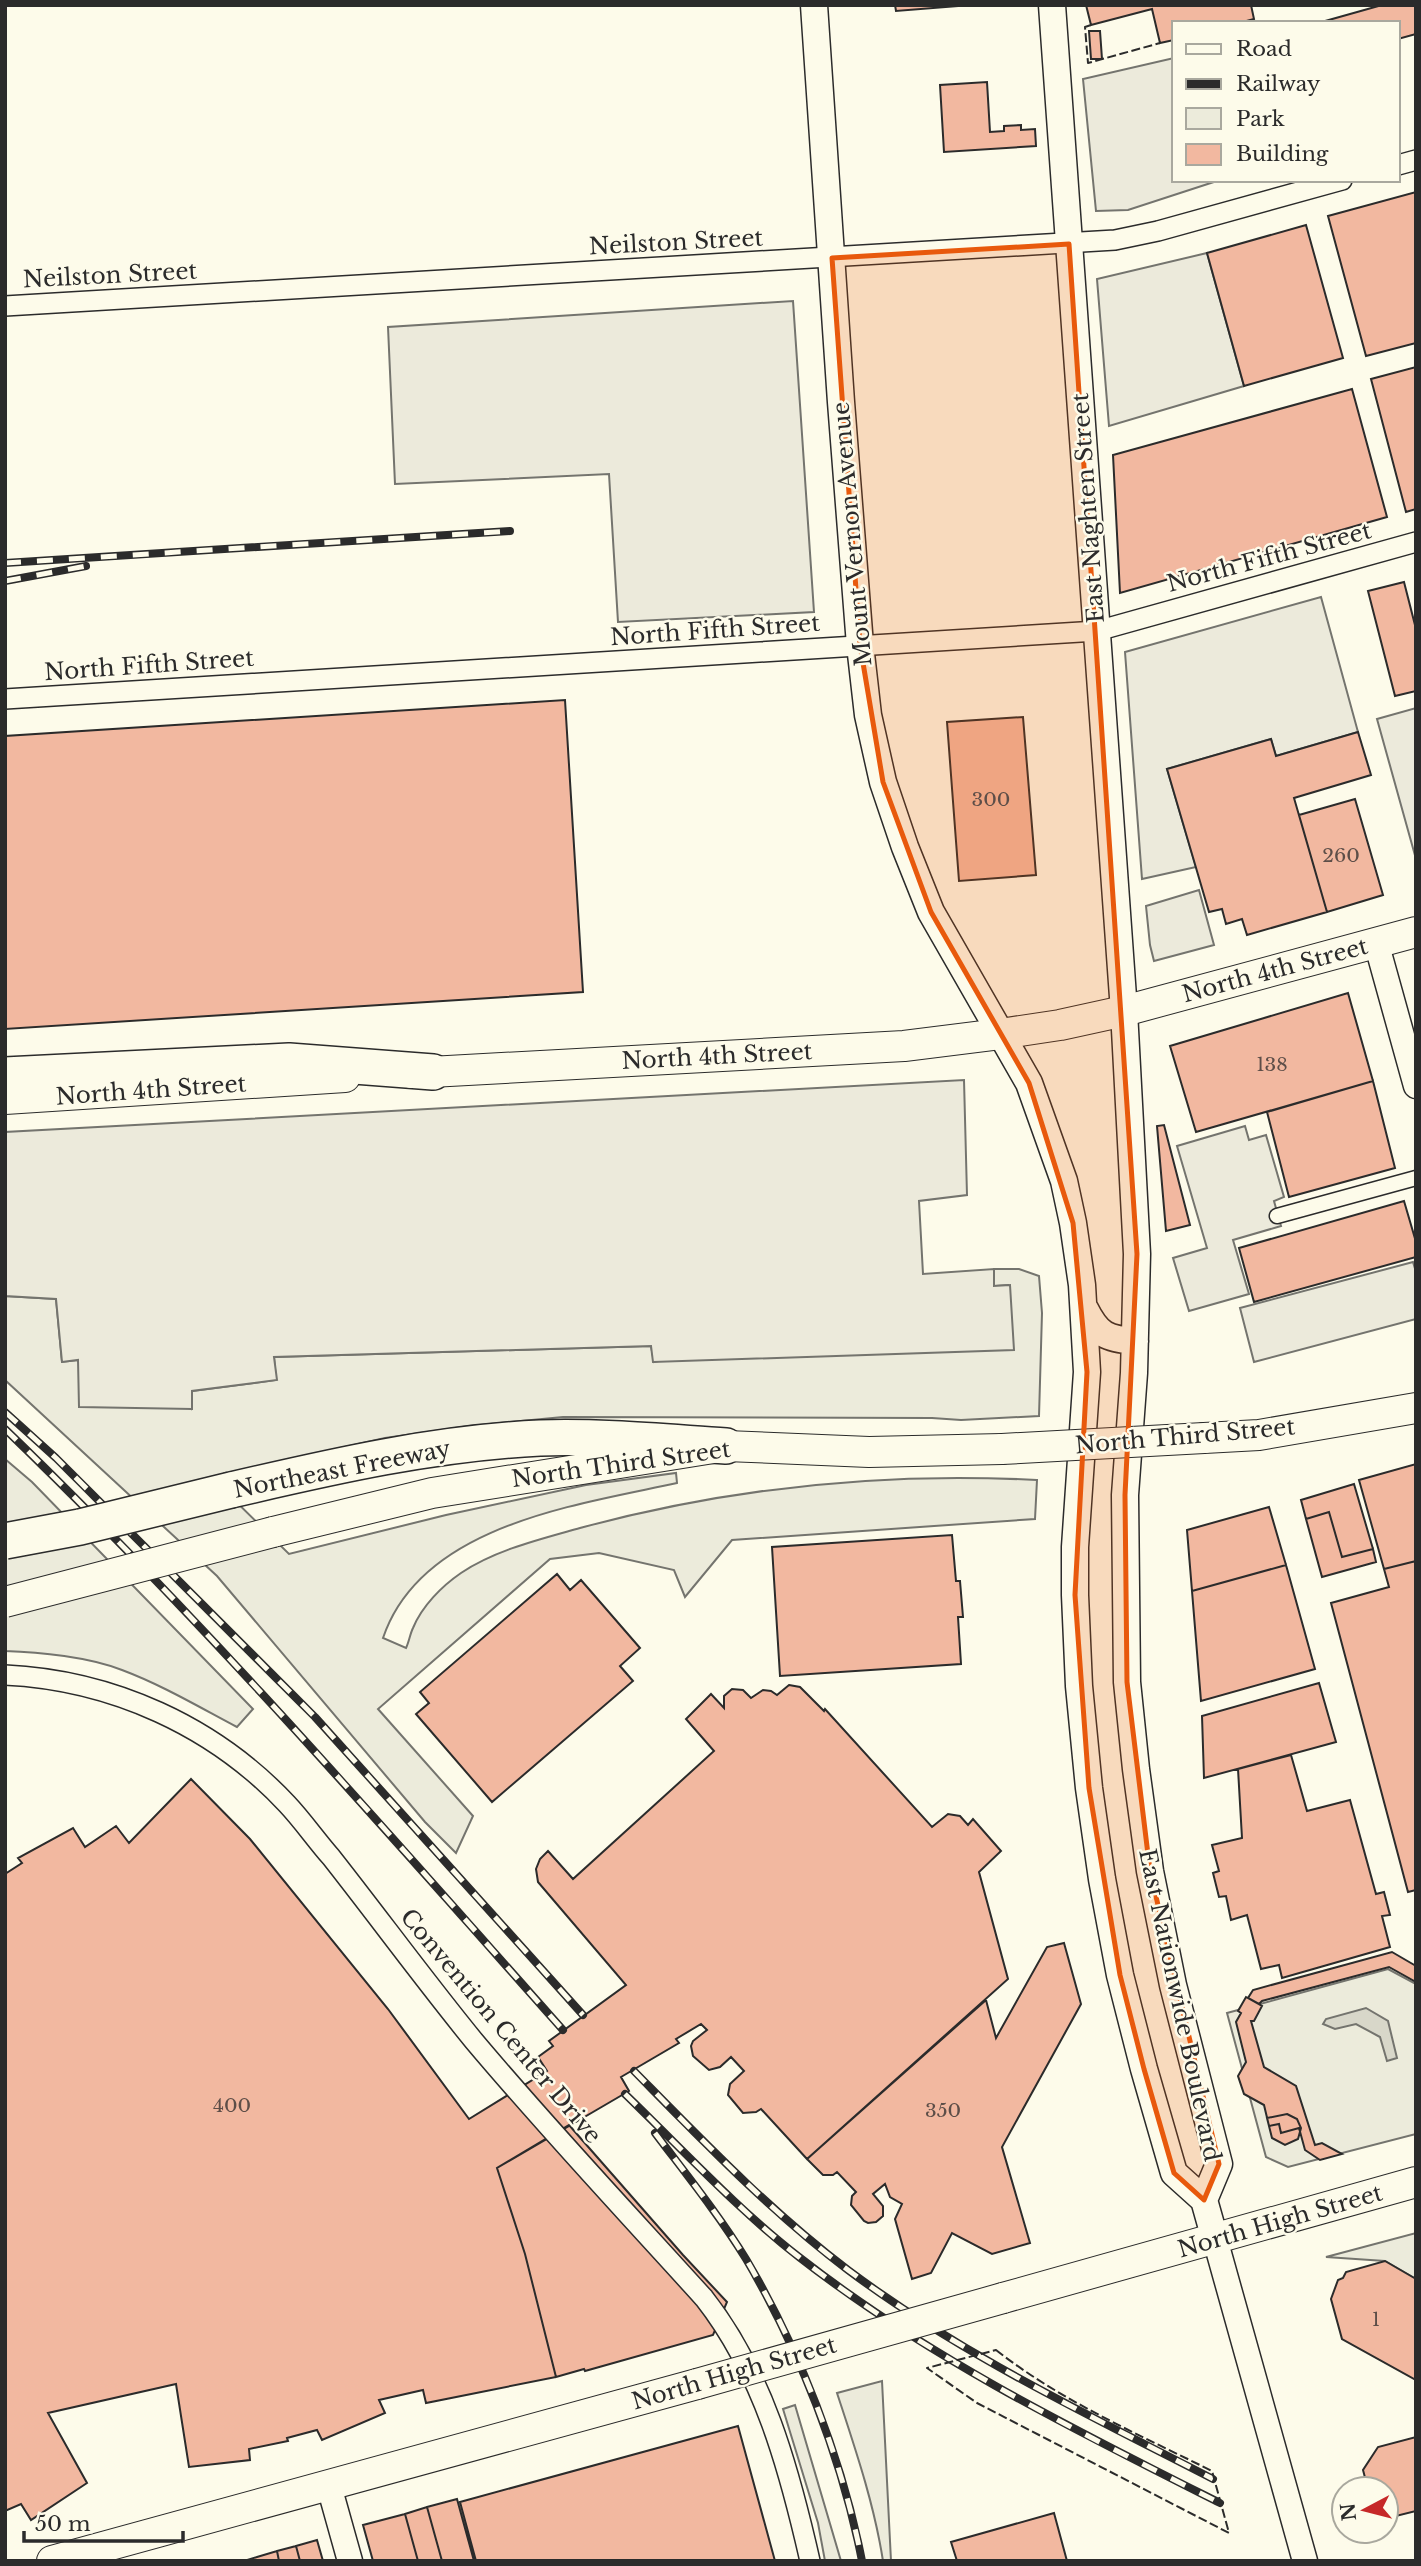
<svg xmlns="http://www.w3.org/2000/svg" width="1421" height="2566" font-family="'Libre Baskerville',serif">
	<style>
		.green { fill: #ecebdb; stroke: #74746e; stroke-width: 2 }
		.parking { fill: #eceadb; stroke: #74746e; stroke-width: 2 }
		.water { fill: #d8d7c9; stroke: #74746e; stroke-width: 2 }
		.building { fill: #f2b8a0; stroke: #2b2b2b; stroke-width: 2 }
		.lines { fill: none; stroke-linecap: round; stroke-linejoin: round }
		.pedestrian-casing { stroke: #2b2b2b; stroke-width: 17 }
		.minor-casing { stroke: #2b2b2b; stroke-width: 22 }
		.tertiary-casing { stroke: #2b2b2b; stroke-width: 27 }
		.secondary-casing { stroke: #2b2b2b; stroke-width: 29 }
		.primary-casing { stroke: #2b2b2b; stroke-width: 32 }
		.motorway-casing { stroke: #2b2b2b; stroke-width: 38 }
		.pedestrian { stroke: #fdfbea; stroke-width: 14 }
		.minor { stroke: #fdfbea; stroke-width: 19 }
		.tertiary { stroke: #fdfbea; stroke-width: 24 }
		.secondary { stroke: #fdfbea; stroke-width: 26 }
		.primary { stroke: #fdfbea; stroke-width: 30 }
		.motorway { stroke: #fdfbea; stroke-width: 35 }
		.rail-casing { stroke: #2b2b2b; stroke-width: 8 }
		.rail { stroke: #fdfbea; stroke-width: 5; stroke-dasharray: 16; stroke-linecap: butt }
		.primary-bridge-casing { stroke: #2b2b2b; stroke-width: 32; stroke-linecap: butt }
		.motorway-bridge-casing { stroke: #2b2b2b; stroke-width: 38; stroke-linecap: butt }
		.primary-bridge { stroke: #fdfbea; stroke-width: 30 }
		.motorway-bridge { stroke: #fdfbea; stroke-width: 35 }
		.fence { stroke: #2b2b2b; stroke-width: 2; stroke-dasharray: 9 3.5; stroke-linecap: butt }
		.marked { fill: #e8590c; fill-opacity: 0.2; stroke: #e8590c; stroke-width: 5; stroke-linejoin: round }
		.labels { text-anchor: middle; stroke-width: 5; stroke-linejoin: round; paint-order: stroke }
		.number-label { font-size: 19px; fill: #5d4e48 }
		.street-label { font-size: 23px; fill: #2b2b2b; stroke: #fdfbea }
	</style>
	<rect width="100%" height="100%" fill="#fdfbea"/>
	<!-- green -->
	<path class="green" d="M 994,1269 L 1019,1269 L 1039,1276 L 1042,1313 L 1039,1416 L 961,1420 L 932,1418 L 563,1417 L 469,1426 L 385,1438 L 211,1477 L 289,1554 L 446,1515 L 586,1485 L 676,1473 L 677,1483 C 576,1505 421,1525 383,1638 L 406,1648 C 409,1642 410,1634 413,1628 C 422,1606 442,1586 461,1573 C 495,1550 541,1539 580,1528 C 728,1488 884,1472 1037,1480 L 1035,1519 L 732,1540 L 685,1597 L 674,1570 L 599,1553 L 550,1559 L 378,1709 L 473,1816 L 456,1853 L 425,1822 L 217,1576 L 5,1380 L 5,1296 L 56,1299 L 62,1362 L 78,1360 L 191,1409 L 192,1391 L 276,1380 L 274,1357 L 651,1346 L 654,1362 L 1009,1285 L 994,1286 Z
		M 5,1459 L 32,1482 L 253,1709 L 237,1727 C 199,1707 162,1685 122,1670 C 89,1657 40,1652 5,1651 Z
		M 1388,1969 L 1416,1984 L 1416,2134 L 1288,2167 L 1266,2157 L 1227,2013 Z
		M 1416,2233 L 1416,2279 L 1385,2261 L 1326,2257 Z
		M 882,2381 L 891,2561 L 883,2561 C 874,2503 855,2448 837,2393 Z
		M 795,2405 L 841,2561 L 825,2561 L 818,2523 L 783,2409 Z"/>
	<!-- parking -->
	<path class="parking" d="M 1174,58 L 1174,180 L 1220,180 L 1128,210 L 1096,211 L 1083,79 Z
		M 1207,253 L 1244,386 L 1109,426 L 1097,279 Z
		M 793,301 L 814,612 L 618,622 L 609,474 L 395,484 L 388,327 Z
		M 1321,597 L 1358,732 L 1276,756 L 1271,739 L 1167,769 L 1196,867 L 1142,879 L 1125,652 Z
		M 1416,708 L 1416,859 L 1377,719 Z
		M 1199,890 L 1214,945 L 1154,961 L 1150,945 L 1146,906 Z
		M 964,1080 L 967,1195 L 919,1201 L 923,1274 L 994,1269 L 994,1286 L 1010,1285 L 1014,1350 L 653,1362 L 651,1346 L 274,1357 L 277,1380 L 192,1391 L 192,1409 L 79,1407 L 78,1360 L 62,1362 L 56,1299 L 5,1296 L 5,1132 Z
		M 1245,1126 L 1249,1140 L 1266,1135 L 1284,1197 L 1274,1201 L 1281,1226 L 1233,1240 L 1249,1294 L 1189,1311 L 1173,1258 L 1207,1248 L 1177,1146 Z
		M 1413,1262 L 1416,1272 L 1416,1319 L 1254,1362 L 1240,1308 Z"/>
	<!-- water -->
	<path class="water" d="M 1366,2008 L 1388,2021 L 1397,2058 L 1387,2061 L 1380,2037 L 1356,2024 L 1335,2029 L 1323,2024 L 1326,2019 Z"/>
	<!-- building -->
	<path class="building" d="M 895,5 L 971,5 L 896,11 Z
		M 1086,5 L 1251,5 L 1254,19 L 1239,23 L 1174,23 L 1174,40 L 1160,43 L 1152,9 L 1091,25 Z
		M 1382,5 L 1416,5 L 1416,34 L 1398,39 L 1398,23 L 1318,23 Z
		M 1089,31 L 1100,31 L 1102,59 L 1091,59 Z
		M 987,82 L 990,132 L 1004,131 L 1004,126 L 1021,125 L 1021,130 L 1035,129 L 1036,146 L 944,152 L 940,85 Z
		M 1416,192 L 1416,343 L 1366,356 L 1328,216 Z
		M 1306,225 L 1343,358 L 1244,386 L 1207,253 Z
		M 1416,367 L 1416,509 L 1406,512 L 1371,379 Z
		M 1352,389 L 1387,517 L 1120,593 L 1113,455 Z
		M 1404,582 L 1416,629 L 1416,691 L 1395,696 L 1368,591 Z
		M 565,700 L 583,992 L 5,1029 L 5,736 Z
		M 1023,717 L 1036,875 L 959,881 L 947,722 Z
		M 1358,732 L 1371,775 L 1294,798 L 1327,912 L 1247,935 L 1242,919 L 1226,924 L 1222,909 L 1209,912 L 1167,769 L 1271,739 L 1276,756 Z
		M 1355,799 L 1383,895 L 1327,912 L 1299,815 Z
		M 1348,993 L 1373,1081 L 1196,1132 L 1170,1046 Z
		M 1373,1081 L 1395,1168 L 1289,1197 L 1267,1112 Z
		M 1164,1125 L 1190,1225 L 1166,1231 L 1157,1126 Z
		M 1404,1201 L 1416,1242 L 1416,1257 L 1254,1302 L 1239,1248 Z
		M 1416,1464 L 1416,1561 L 1384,1569 L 1359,1480 Z
		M 1354,1484 L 1373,1549 L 1342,1557 L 1329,1512 L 1306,1519 L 1301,1500 Z
		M 1269,1507 L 1286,1565 L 1192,1591 L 1187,1530 Z
		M 1329,1512 L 1342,1557 L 1373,1549 L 1376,1562 L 1322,1577 L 1306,1519 Z
		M 952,1535 L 956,1581 L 960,1581 L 963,1617 L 958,1617 L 961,1664 L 780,1676 L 772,1547 Z
		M 1416,1561 L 1416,1890 L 1408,1892 L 1331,1603 L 1389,1587 L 1384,1569 Z
		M 1286,1565 L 1315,1669 L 1201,1701 L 1192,1591 Z
		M 557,1574 L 570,1590 L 581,1580 L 640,1648 L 620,1666 L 633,1681 L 492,1802 L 416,1714 L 429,1703 L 420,1692 Z
		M 1319,1683 L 1336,1742 L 1204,1778 L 1202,1716 Z
		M 789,1685 L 800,1687 L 824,1711 L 825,1709 L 932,1827 L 948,1814 L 960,1816 L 968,1825 L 973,1819 L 1001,1851 L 979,1872 L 1008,1979 L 807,2159 L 761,2109 L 756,2112 L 743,2113 L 728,2095 L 730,2084 L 744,2071 L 731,2057 L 720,2067 L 709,2070 L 693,2056 L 691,2046 L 693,2041 L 707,2030 L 701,2024 L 676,2039 L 679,2043 L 621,2077 L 629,2091 L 497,2168 L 525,2254 L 556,2377 L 426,2403 L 423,2390 L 379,2400 L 385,2413 L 322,2440 L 317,2430 L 287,2438 L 288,2441 L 249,2449 L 250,2460 L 189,2467 L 176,2384 L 48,2413 L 87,2483 L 31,2520 L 21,2504 L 5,2511 L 5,1874 L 22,1863 L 18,1858 L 73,1828 L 85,1847 L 116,1826 L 129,1843 L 191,1779 L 250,1839 L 388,2009 L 469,2119 L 547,2071 L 538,2057 L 553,2046 L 549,2041 L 626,1985 L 538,1882 L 536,1869 L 540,1859 L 548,1851 L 573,1879 L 714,1751 L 686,1719 L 711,1694 L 724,1708 L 724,1696 L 732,1689 L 743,1690 L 751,1698 L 763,1690 L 771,1691 L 777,1695 Z
		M 1291,1755 L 1307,1811 L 1350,1800 L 1376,1894 L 1384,1892 L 1390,1915 L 1382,1916 L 1390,1947 L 1282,1978 L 1279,1965 L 1261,1969 L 1247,1915 L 1231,1920 L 1226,1896 L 1219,1897 L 1213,1873 L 1219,1871 L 1212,1845 L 1242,1838 L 1238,1769 Z
		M 1064,1943 L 1081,2004 L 1002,2147 L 1030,2243 L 992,2254 L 952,2233 L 931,2273 L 912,2279 L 895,2219 L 902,2204 L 890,2197 L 885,2184 L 873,2194 L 883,2206 L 883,2216 L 876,2222 L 868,2223 L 864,2221 L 851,2205 L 852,2196 L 856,2192 L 837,2172 L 833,2175 L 823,2175 L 807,2159 L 986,2000 L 996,2038 L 1047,1947 Z
		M 1392,1952 L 1416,1966 L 1416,1982 L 1389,1967 L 1262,2001 L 1259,2004 L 1248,1998 L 1253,1990 Z
		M 1246,1997 L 1262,2006 L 1254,2021 L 1251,2021 L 1264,2067 L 1296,2086 L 1315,2145 L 1322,2143 L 1342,2154 L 1320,2160 L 1305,2150 L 1299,2128 L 1281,2133 L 1279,2124 L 1269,2126 L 1264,2105 L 1244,2094 L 1238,2076 L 1246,2062 L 1236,2022 L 1241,2013 L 1238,2011 Z
		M 1287,2114 L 1297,2119 L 1301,2128 L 1298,2139 L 1285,2145 L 1272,2138 L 1267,2118 Z
		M 569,2125 L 683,2255 L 727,2302 L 713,2335 L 585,2371 L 584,2369 L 556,2377 L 525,2254 L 497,2168 Z
		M 1385,2261 L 1416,2279 L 1416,2380 L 1342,2339 L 1331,2299 L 1338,2280 L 1343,2278 L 1346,2272 Z
		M 738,2426 L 775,2561 L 476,2561 L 460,2502 Z
		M 1416,2437 L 1416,2511 L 1396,2516 L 1386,2511 L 1386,2489 L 1368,2489 L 1363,2470 L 1378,2447 Z
		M 457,2499 L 474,2561 L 442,2561 L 427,2507 Z
		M 427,2507 L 442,2561 L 418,2561 L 405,2514 Z
		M 1054,2513 L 1067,2561 L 957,2561 L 951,2542 Z
		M 405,2514 L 418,2561 L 373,2561 L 363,2525 Z
		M 317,2540 L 323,2561 L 300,2561 L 296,2546 Z
		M 296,2546 L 300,2561 L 279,2561 L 277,2551 Z
		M 277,2551 L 279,2561 L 244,2561 L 257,2557 Z"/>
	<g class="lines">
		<defs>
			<path id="pedestrian" d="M 1277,1216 L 1416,1178"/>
			<path id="minor" d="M 1398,165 L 1416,160
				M 5,306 L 1115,240 L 1158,231 L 1342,180
				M 5,699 L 1097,631 L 1416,542
				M 5,1675 C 112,1680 214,1726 287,1804 C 303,1821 316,1840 331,1857 C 379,1918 425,1981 474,2041 C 548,2129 627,2213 704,2298 C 763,2373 789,2468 810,2561"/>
			<path id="tertiary" d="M 1376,942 L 1416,1086
				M 1215,2239 L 1305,2561
				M 329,2486 L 350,2561"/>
			<path id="secondary" d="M 814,5 L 841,402 L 860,645 L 868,715 L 883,782 L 905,847 L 931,912 L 1029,1083 L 1064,1181 L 1073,1223 L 1082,1285 L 1087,1372 L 1075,1547 L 1075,1595 L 1079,1686 L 1089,1788 L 1102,1879 L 1120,1975 L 1144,2069 L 1174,2173 L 1204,2200 L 1215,2239
				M 1052,5 L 1124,1011 L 1137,1254 L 1134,1373 L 1125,1495 L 1127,1682 L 1136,1769 L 1150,1871 L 1173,1985 L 1219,2164 L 1204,2200
				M 1085,1309 C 1098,1335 1107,1339 1135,1341"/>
			<path id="primary" d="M 412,1073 L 904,1046 L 1000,1034 L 1060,1025 L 1124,1011 L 1416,932
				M 5,1099 L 345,1077
				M 1204,1438 L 1259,1435 L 1416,1408
				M 273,1532 L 432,1493 L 726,1446 L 869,1452 L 1002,1449
				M 1003,2298 L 1416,2182
				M 52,2561 L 697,2384"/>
			<path id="motorway" d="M 5,1075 L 289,1061 L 433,1072
				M 231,1490 C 334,1466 435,1443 540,1438 C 602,1436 664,1442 726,1446"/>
		</defs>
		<!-- pedestrian casing -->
		<use href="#pedestrian" class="pedestrian-casing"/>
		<!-- minor casing -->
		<use href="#minor" class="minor-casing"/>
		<!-- tertiary casing -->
		<use href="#tertiary" class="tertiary-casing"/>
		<!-- secondary casing -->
		<use href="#secondary" class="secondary-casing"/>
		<!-- primary casing -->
		<use href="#primary" class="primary-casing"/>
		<!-- motorway casing -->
		<use href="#motorway" class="motorway-casing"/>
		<!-- pedestrian -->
		<use href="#pedestrian" class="pedestrian"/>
		<!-- minor -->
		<use href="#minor" class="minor"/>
		<!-- tertiary -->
		<use href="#tertiary" class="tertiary"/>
		<!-- secondary -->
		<use href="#secondary" class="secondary"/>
		<!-- primary -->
		<use href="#primary" class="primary"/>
		<!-- motorway -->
		<use href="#motorway" class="motorway"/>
		<defs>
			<path id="rail" d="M 5,563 L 510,531
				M 5,581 L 86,566
				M 5,1412 L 56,1458 L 315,1717 L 583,2015
				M 5,1429 C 202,1619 382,1826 563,2030
				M 634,2071 C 703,2141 770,2211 848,2270 C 960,2354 1089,2415 1213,2479
				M 625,2094 C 682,2149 737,2209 799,2257 C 927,2357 1075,2430 1220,2503
				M 655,2133 C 686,2174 719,2215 746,2259 C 799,2349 842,2458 862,2561"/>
		</defs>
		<!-- rail casing -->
		<use href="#rail" class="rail-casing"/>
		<!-- rail -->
		<use href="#rail" class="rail"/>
		<defs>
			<path id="primary-bridge" d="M 1002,1449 L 1204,1438
				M 5,1602 L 273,1532
				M 697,2384 L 1003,2298"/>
			<path id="motorway-bridge" d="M 5,1541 L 80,1527 L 231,1490"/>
		</defs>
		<!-- primary-bridge casing -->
		<use href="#primary-bridge" class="primary-bridge-casing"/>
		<!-- motorway-bridge casing -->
		<use href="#motorway-bridge" class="motorway-bridge-casing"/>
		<!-- primary-bridge -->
		<use href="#primary-bridge" class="primary-bridge"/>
		<!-- motorway-bridge -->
		<use href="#motorway-bridge" class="motorway-bridge"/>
		<!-- fence -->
		<path class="fence" d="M 1091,25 L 1085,27 L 1088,63 L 1160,43
			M 996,2350 C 1061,2401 1138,2434 1212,2471 L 1229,2533 L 977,2403 L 927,2368 Z"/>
	</g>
	<!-- marked area -->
	<path class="marked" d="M 1069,244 L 1137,1254 L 1125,1495 L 1127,1682 L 1150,1871 L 1219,2164 L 1204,2200 L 1174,2173 L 1144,2069 L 1120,1975 L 1089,1788 L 1075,1595 L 1087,1372 L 1073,1223 L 1029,1083 L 931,912 L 883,782 L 860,645 L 832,258 Z"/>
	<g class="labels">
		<!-- number labels -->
		<g class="number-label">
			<text x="991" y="806">300</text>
			<text x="1341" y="862">260</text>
			<text x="1272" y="1071">138</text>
			<text x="232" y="2112">400</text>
			<text x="943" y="2117">350</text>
			<text x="1376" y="2326">1</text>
		</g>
		<!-- street labels -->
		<g class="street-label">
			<text transform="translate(676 242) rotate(-3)" y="8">Neilston Street</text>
			<text transform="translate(110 275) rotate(-3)" y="8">Neilston Street</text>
			<text transform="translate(1088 508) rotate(-94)" y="8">East Naghten Street</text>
			<text transform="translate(852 534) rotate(-95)" y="8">Mount Vernon Avenue</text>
			<text transform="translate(1269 557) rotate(-15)" y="8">North Fifth Street</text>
			<text transform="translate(715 630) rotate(-4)" y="8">North Fifth Street</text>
			<text transform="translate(149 665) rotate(-4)" y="8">North Fifth Street</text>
			<text transform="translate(1275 970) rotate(-15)" y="8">North 4th Street</text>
			<text transform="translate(717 1056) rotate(-3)" y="8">North 4th Street</text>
			<text transform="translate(151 1090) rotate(-4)" y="8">North 4th Street</text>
			<text transform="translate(1185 1436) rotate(-5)" y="8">North Third Street</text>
			<text transform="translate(621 1464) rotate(-8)" y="8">North Third Street</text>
			<text transform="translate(342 1469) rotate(-11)" y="8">Northeast Freeway</text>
			<text transform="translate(1180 2005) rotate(78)" y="8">East Nationwide Boulevard</text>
			<text transform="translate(501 2026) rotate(50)" y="8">Convention Center Drive</text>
			<text transform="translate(1280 2221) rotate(-16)" y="8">North High Street</text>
			<text transform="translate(734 2373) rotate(-16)" y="8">North High Street</text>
		</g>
	</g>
	<!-- border -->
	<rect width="1421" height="2566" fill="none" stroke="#2b2b2b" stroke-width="14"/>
	<!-- legend -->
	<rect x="1172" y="21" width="228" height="161" fill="#fdfbea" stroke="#a9a89e" stroke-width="2"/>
	<rect x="1186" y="44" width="35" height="10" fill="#fdfbea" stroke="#a9a89e" stroke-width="2"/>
	<text x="1236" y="56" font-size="21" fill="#2b2b2b">Road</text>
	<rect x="1186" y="79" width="35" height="10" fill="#2b2b2b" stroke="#a9a89e" stroke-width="2"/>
	<text x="1236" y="91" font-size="21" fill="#2b2b2b">Railway</text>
	<rect x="1186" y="108" width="35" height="21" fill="#ecebdb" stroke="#a9a89e" stroke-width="2"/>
	<text x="1236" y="126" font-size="21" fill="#2b2b2b">Park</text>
	<rect x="1186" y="144" width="35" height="21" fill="#f2b8a0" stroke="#a9a89e" stroke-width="2"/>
	<text x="1236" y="161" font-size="21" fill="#2b2b2b">Building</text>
	<!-- north arrow -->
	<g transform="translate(1365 2510) rotate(263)"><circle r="33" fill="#fdfbea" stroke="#a9a89e" stroke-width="2"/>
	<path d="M0-5L12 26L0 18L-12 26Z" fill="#c62828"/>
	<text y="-10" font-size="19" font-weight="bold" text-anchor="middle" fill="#2b2b2b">N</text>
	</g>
	<!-- scale -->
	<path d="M24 2531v10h159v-10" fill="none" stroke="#2b2b2b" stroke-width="3.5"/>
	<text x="35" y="2531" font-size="21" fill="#2b2b2b" stroke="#fdfbea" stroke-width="5" paint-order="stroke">50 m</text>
</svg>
